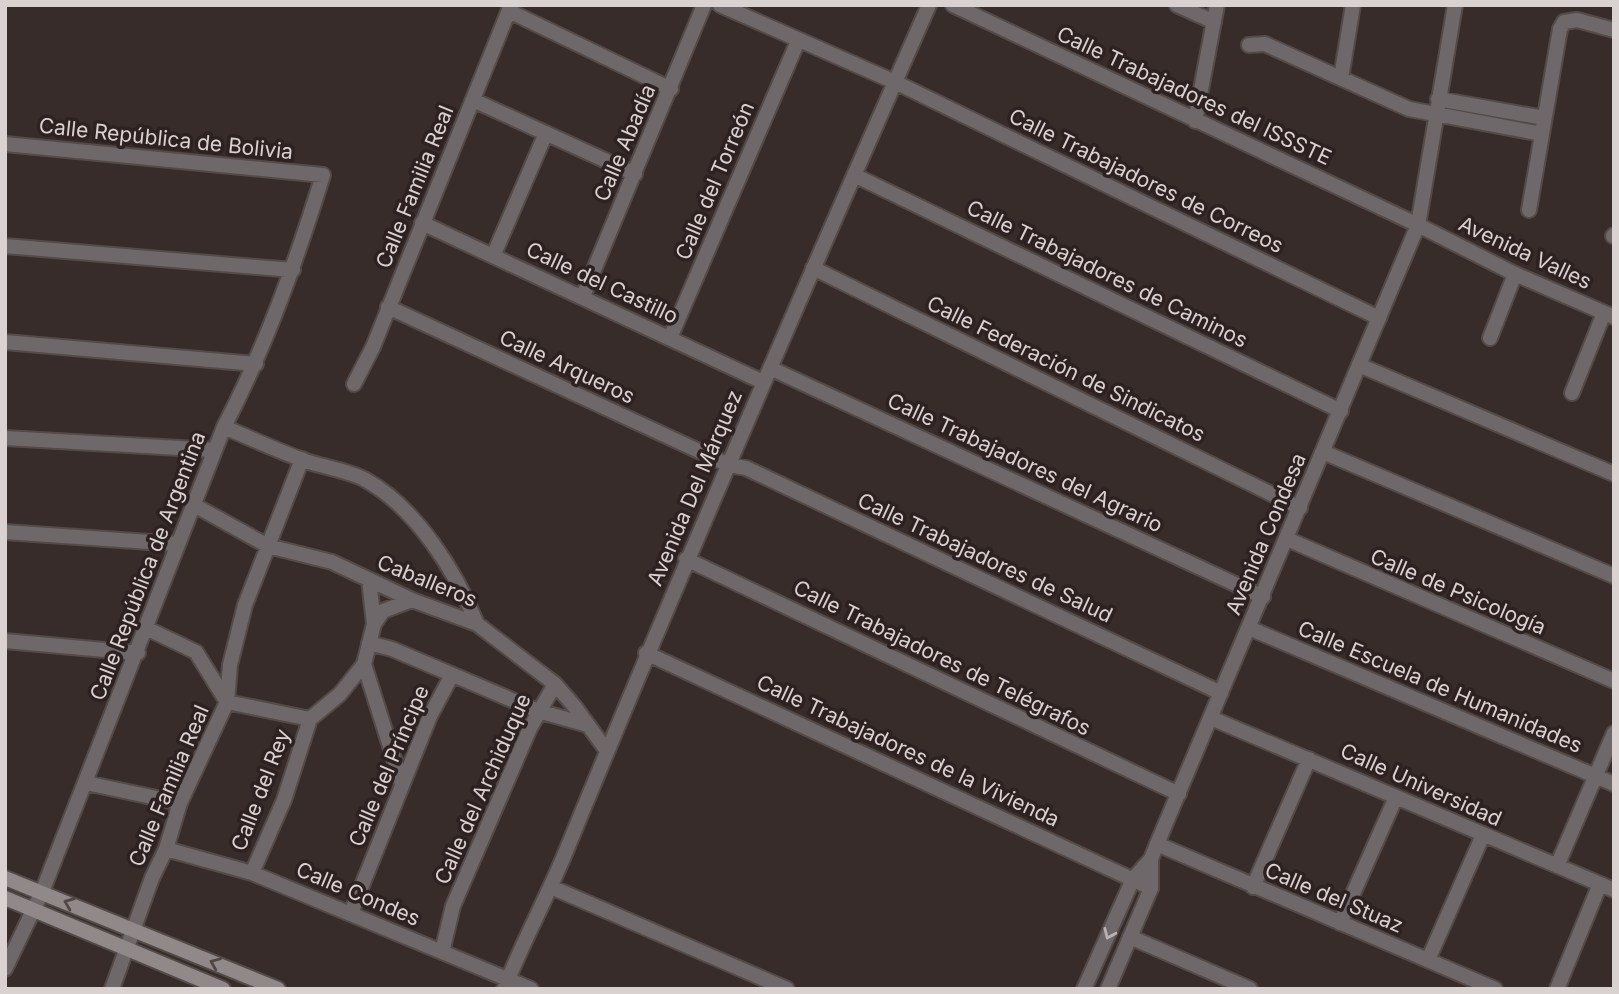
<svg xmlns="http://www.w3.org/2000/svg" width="1619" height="994" font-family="Inter,sans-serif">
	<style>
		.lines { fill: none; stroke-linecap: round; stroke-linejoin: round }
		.minor-casing { stroke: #544a48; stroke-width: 18 }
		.tertiary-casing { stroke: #544a48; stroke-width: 18 }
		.secondary-casing { stroke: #544a48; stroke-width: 18 }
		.minor { stroke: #6e686a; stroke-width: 14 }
		.tertiary { stroke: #6e686a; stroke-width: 14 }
		.secondary { stroke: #91888a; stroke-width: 14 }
		.oneway { stroke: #504646 }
		.oneway2 { stroke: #bab2b2 }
		.labels { text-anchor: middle; stroke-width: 7; stroke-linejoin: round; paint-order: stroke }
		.street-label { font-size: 21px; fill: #dad2d1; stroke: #2d2221 }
	</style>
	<rect width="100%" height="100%" fill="#372c2a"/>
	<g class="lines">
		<defs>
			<path id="minor" d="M 720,5 L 895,82 L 1379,318
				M 953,5 L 1418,225 L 1455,5
				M 1177,5 L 1214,22
				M 509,11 L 671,89
				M 1249,45 L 1265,44 L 1409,109 L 1542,134
				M 1341,78 L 1353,5
				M 1438,99 L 1544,118
				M 473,100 L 635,174
				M 1195,121 L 1217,5
				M 5,144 L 323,175 C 296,262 266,346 224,427 L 42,892 L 5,969
				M 854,175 L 1341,411
				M 1529,210 L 1560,29 L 1564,22 L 1577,20 L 1614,30
				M 422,223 L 763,382
				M 1613,236 L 1614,235
				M 5,246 L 293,270
				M 494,254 L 546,133
				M 813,268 L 1300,508
				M 583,296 L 704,5
				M 388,307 L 729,465 L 746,468 L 1221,693
				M 670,338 L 798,41
				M 1490,338 L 1515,274
				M 5,342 L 256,364
				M 1359,365 L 1614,474
				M 770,368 L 1263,597
				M 354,384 L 373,347 L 511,5
				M 1572,393 L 1604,313
				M 224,427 C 250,438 276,450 303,460 C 322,467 346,470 364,479 C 416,507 456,572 477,624
				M 5,438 L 215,450
				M 1323,452 L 1614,576
				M 194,505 L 268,546 L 332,562 L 412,600 L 477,624 L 555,684 L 575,707 L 607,751
				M 5,532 L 178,544
				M 1287,539 L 1614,681
				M 686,559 L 1179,794
				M 369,580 L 374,624
				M 146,628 L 196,652 L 227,702 L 310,719
				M 1249,628 L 1614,784
				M 5,641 L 138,653
				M 369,643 L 392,649 L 538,711 L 588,725
				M 646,653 L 1151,888
				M 364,664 L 402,784
				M 1211,718 L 1614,890
				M 86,783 L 180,803
				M 1157,844 L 1495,989
				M 166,849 L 252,873 L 531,989
				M 1557,866 L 1614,733
				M 252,873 L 284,800 L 310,719 L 340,694 L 364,664 L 374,624 L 383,611 L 412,600
				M 551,887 L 787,989
				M 1253,887 L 1309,759
				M 351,913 L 430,716 L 452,675
				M 1340,923 L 1396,797
				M 1130,937 L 1250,989
				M 442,952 L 453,906 L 530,728 L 555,684
				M 1428,960 L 1483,835
				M 112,989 L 152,878 L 166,849 L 180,803 L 227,702 L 230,665 L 245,605 L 302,459
				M 504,989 C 522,944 545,901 564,856 C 681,571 804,288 929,5
				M 1557,989 L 1600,884"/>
			<path id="tertiary" d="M 1084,989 L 1133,879 L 1151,859 L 1157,844 L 1418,225 L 1515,274 L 1614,317
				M 1108,989 L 1151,888 L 1151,859"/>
			<path id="secondary" d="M 5,878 L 278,989
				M 5,898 L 223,989"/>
		</defs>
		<!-- minor casing -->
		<use href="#minor" class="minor-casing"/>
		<!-- tertiary casing -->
		<use href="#tertiary" class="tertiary-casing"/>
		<!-- secondary casing -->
		<use href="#secondary" class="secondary-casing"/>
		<!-- minor -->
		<use href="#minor" class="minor"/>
		<!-- tertiary -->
		<use href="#tertiary" class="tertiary"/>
		<!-- secondary -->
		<use href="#secondary" class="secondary"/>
	</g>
	<!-- one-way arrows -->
	<defs><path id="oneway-chevron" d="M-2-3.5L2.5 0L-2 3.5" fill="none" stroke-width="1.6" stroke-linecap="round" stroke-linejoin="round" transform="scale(1.75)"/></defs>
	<g class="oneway">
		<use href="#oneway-chevron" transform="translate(69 903) rotate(-158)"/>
		<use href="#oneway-chevron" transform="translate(215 963) rotate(-157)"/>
	</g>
	<use class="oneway2" href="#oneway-chevron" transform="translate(1109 934) rotate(114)"/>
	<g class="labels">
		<!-- street labels -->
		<g class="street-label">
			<text transform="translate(1194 96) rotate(25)" y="7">Calle Trabajadores del ISSSTE</text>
			<text transform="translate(166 139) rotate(6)" y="7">Calle República de Bolivia</text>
			<text transform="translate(625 143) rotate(-67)" y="7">Calle Abadía</text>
			<text transform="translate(715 181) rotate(-67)" y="7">Calle del Torreón</text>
			<text transform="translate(1146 181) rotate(26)" y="7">Calle Trabajadores de Correos</text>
			<text transform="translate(415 187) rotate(-68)" y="7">Calle Familia Real</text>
			<text transform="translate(1525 253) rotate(25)" y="7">Avenida Valles</text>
			<text transform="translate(1107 274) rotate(26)" y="7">Calle Trabajadores de Caminos</text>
			<text transform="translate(602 283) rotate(25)" y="7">Calle del Castillo</text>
			<text transform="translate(567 367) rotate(25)" y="7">Calle Arqueros</text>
			<text transform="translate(1066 369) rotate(26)" y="7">Calle Federación de Sindicatos</text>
			<text transform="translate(1025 463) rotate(25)" y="7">Calle Trabajadores del Agrario</text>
			<text transform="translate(695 488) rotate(-67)" y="7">Avenida Del Márquez</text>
			<text transform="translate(1266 534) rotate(-67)" y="7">Avenida Condesa</text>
			<text transform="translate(985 558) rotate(25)" y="7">Calle Trabajadores de Salud</text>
			<text transform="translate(148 566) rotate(-69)" y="7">Calle República de Argentina</text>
			<text transform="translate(427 581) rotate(22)" y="7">Caballeros</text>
			<text transform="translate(1458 592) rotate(23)" y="7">Calle de Psicología</text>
			<text transform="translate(942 658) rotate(26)" y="7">Calle Trabajadores de Telégrafos</text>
			<text transform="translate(1440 687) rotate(23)" y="7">Calle Escuela de Humanidades</text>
			<text transform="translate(908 751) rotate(25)" y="7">Calle Trabajadores de la Vivienda</text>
			<text transform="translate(389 766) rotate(-67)" y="7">Calle del Príncipe</text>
			<text transform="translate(1421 785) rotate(24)" y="7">Calle Universidad</text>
			<text transform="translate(169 786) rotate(-67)" y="7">Calle Familia Real</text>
			<text transform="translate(483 789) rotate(-66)" y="7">Calle del Archiduque</text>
			<text transform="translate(261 790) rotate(-69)" y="7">Calle del Rey</text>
			<text transform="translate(358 894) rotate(23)" y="7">Calle Condes</text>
			<text transform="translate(1334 898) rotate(23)" y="7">Calle del Stuaz</text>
		</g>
	</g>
	<!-- border -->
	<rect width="1619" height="994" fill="none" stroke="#dad2d1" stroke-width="14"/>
</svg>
